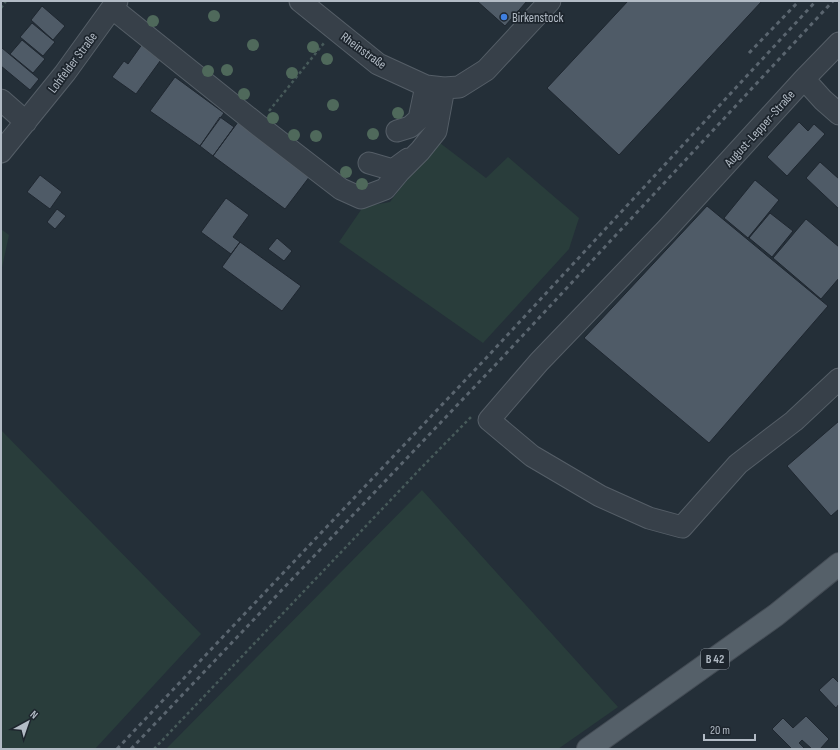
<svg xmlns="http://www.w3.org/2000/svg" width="840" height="750" font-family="'Sofia Sans Condensed',sans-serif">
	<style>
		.green { fill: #293d3b }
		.building { fill: #4f5b67; stroke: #1f2730 }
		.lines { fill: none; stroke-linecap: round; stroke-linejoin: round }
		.minor-casing { stroke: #555e67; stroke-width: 23 }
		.major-casing { stroke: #444c55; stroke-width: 24 }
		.path { stroke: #475a5a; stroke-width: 2.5; stroke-dasharray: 3 3; stroke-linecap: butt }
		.minor { stroke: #374049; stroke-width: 21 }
		.major { stroke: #556069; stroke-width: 22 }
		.rail { stroke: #5a656f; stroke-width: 3; stroke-dasharray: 4 4; stroke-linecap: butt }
		.tree { fill: #4f695b }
		.shop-dot { fill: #3f7fe0; stroke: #1d252d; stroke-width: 1.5 }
		.labels { text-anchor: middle; stroke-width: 3.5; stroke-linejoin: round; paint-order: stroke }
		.shield { fill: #1d252d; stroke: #858e97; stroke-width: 1 }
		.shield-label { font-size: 12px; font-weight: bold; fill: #b2bbc5 }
		.poi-label { font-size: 13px; fill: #b2bbc5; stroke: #1d252d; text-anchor: start }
		.street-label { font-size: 13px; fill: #b2bbc5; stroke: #1d252d }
	</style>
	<rect width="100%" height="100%" fill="#242f38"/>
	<!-- green -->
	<path class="green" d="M 436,140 L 486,178 L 508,157 L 579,218 L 569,249 L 483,343 L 339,242 L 363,207 L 390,202 Z
		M 1,229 L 9,235 L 1,272 Z
		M 1,430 L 201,634 L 95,749 L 1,749 Z
		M 422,490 L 618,707 L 558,749 L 166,749 Z"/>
	<!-- building -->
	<path class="building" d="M 477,1 L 527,1 L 505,26 Z
		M 628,1 L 762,1 L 619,155 L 547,88 Z
		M 42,6 L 65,26 L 53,40 L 31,20 Z
		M 32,23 L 55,42 L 43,56 L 20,37 Z
		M 22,40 L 45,59 L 33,73 L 10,54 Z
		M 143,43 L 163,57 L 136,94 L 112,77 L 124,61 L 128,64 Z
		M 2,48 L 39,79 L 30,90 L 1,66 L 1,50 Z
		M 175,77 L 224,113 L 200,146 L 150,111 Z
		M 220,117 L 234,127 L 213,156 L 200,146 Z
		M 238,122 L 310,176 L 285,209 L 213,156 Z
		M 799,122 L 808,131 L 814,124 L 825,134 L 787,176 L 767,157 Z
		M 820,162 L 839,179 L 839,209 L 806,178 Z
		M 40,175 L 62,192 L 50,209 L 27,192 Z
		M 755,180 L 779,200 L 748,238 L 724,218 Z
		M 226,198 L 249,215 L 233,237 L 240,242 L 231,254 L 201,232 Z
		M 707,206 L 828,306 L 709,443 L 584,338 Z
		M 57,209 L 66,216 L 55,229 L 47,222 Z
		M 770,213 L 793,231 L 772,257 L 749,238 Z
		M 806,219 L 839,247 L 839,278 L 821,299 L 773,258 Z
		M 277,238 L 292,251 L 284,261 L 268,249 Z
		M 240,242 L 301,286 L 282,311 L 222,267 Z
		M 839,421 L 839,509 L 831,516 L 787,466 Z
		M 833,677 L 839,683 L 839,704 L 836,708 L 819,690 Z
		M 806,716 L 829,739 L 820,749 L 812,749 L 802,740 L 799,743 L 804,748 L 803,749 L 792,749 L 772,729 L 783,718 L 793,728 Z"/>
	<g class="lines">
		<defs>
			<path id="minor" d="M 300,1 L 378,64 L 426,86 L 444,88 L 459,87 L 486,70 L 550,1
				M 112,8 L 258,125 L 341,189 L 361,198 L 385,189 L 400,171 L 420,151 L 436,131 L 444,88
				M 839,43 L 804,79 L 666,230 L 539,362 L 489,420 L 532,456 L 600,496 L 649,518 L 682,527 L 738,464 L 794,421 L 839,379
				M 804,79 L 823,100 L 839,114
				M 1,100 L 26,122
				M 397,131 L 410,127 L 419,119 L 426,86
				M 1,152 L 65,73 L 117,1
				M 369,163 L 393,170 L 408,159"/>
			<path id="major" d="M 588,749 L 776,615 L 839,564"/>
		</defs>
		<!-- minor casing -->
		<use href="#minor" class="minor-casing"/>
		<!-- major casing -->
		<use href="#major" class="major-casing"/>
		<!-- path -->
		<path class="path" d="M 1,8 L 6,1
			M 269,111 L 324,43
			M 154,749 L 422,467 L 471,417"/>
		<!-- minor -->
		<use href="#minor" class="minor"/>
		<!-- major -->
		<use href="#major" class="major"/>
		<!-- rail -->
		<path class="rail" d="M 749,53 L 799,1
			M 117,749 L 489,355 L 816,1
			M 131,749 L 500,360 L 833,1"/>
	</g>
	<!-- trees -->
	<g class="tree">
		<circle cx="214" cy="16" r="6"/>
		<circle cx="153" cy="21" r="6"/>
		<circle cx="253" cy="45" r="6"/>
		<circle cx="313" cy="47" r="6"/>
		<circle cx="327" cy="59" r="6"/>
		<circle cx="227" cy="70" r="6"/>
		<circle cx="208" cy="71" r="6"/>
		<circle cx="292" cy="73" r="6"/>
		<circle cx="244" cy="94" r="6"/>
		<circle cx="333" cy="105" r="6"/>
		<circle cx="398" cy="113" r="6"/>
		<circle cx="273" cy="118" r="6"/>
		<circle cx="373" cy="134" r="6"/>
		<circle cx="294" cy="135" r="6"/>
		<circle cx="316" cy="136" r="6"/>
		<circle cx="346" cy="172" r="6"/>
		<circle cx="362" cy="184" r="6"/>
	</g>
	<!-- markers -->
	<circle class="shop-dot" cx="504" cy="17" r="4"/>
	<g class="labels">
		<!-- shield labels -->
		<rect class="shield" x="701" y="649" width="28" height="20" rx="3"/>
		<g class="shield-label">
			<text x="715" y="663">B 42</text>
		</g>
		<!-- poi labels -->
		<g class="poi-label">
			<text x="512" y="22">Birkenstock</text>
		</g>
		<!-- street labels -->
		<g class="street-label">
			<text transform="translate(364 50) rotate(36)" y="5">Rheinstraße</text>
			<text transform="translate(72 62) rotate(-53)" y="5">Lohfelder Straße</text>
			<text transform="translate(759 128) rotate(-48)" y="5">August-Lepper-Straße</text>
		</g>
	</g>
	<!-- border -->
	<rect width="840" height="750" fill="none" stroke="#b2bbc5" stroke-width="4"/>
	<!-- north arrow -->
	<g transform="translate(28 722) rotate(40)" stroke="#1d252d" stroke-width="3" paint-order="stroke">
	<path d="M0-3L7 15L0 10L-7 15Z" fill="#b2bbc5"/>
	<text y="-6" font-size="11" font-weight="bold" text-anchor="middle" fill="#b2bbc5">N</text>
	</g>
	<!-- scale -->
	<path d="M704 734v6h51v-6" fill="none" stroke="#b2bbc5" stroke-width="2"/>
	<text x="710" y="734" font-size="12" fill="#b2bbc5" stroke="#1d252d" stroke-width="3" paint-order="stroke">20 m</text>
</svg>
